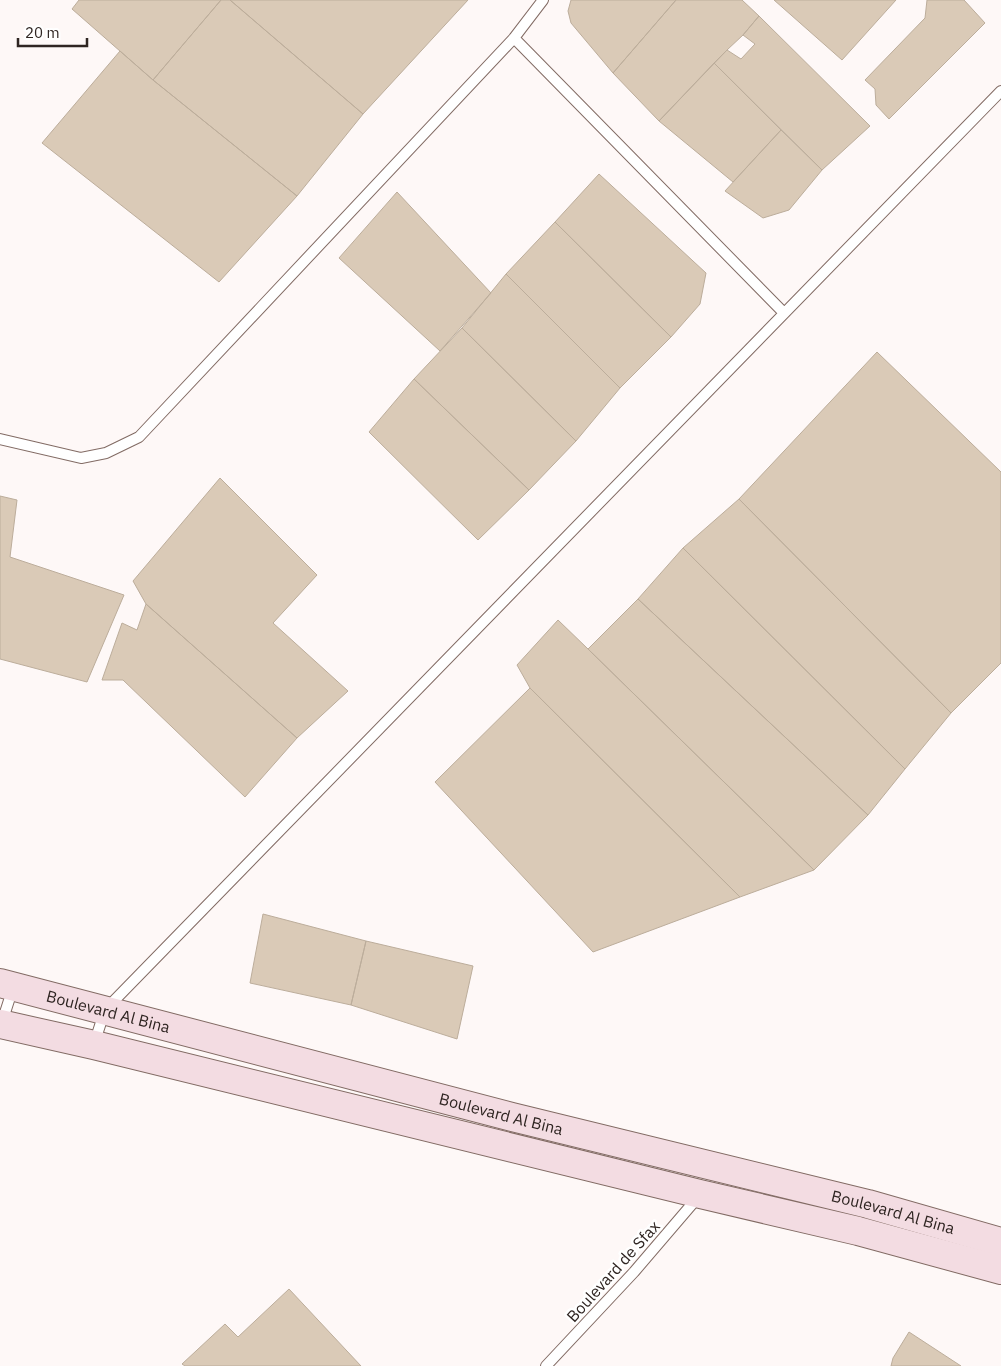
<svg xmlns="http://www.w3.org/2000/svg" width="1001" height="1366" font-family="'IBM Plex Sans',sans-serif">
	<style>
		.building { fill: #dacab7; stroke: #bcad9b }
		.lines { fill: none; stroke-linecap: round; stroke-linejoin: round }
		.lane-casing { stroke: #826b64; stroke-width: 12 }
		.secondary-casing { stroke: #826b64; stroke-width: 30 }
		.lane { stroke: #fff; stroke-width: 10 }
		.secondary { stroke: #f3dce2; stroke-width: 28 }
		.labels { text-anchor: middle; stroke-width: 5; stroke-linejoin: round; paint-order: stroke }
		.street-label { font-size: 16px; fill: #2f2522; stroke: #fff }
	</style>
	<rect width="100%" height="100%" fill="#fef8f7"/>
	<!-- building -->
	<path class="building" d="M 79,0 L 221,0 L 153,80 L 72,9 Z
		M 221,0 L 230,0 L 363,114 L 297,196 L 153,80 Z
		M 230,0 L 468,0 L 363,114 Z
		M 571,0 L 676,0 L 613,73 L 571,23 L 568,11 Z
		M 676,0 L 742,0 L 759,16 L 743,35 L 727,50 L 659,121 L 613,73 Z
		M 774,0 L 896,0 L 842,60 Z
		M 927,0 L 964,0 L 985,23 L 889,119 L 876,105 L 875,89 L 865,80 L 925,18 Z
		M 759,16 L 870,126 L 822,170 L 714,63 L 727,50 L 741,59 L 755,44 L 743,35 Z
		M 120,51 L 153,80 L 297,196 L 219,282 L 42,143 Z
		M 714,63 L 781,130 L 733,182 L 659,121 Z
		M 781,130 L 822,170 L 789,210 L 763,218 L 725,191 Z
		M 599,174 L 706,273 L 700,304 L 671,337 L 555,222 Z
		M 397,192 L 491,293 L 440,351 L 339,258 Z
		M 555,222 L 671,337 L 620,388 L 506,274 Z
		M 506,274 L 620,388 L 576,441 L 462,328 Z
		M 462,328 L 576,441 L 529,490 L 414,379 Z
		M 877,352 L 1001,472 L 1001,663 L 951,713 L 739,499 Z
		M 414,379 L 529,490 L 478,540 L 369,432 Z
		M 220,478 L 317,575 L 273,623 L 348,691 L 297,738 L 146,604 L 133,581 Z
		M 0,496 L 17,500 L 10,557 L 124,595 L 87,682 L 0,659 Z
		M 739,499 L 951,713 L 905,769 L 683,548 Z
		M 683,548 L 905,769 L 868,815 L 638,599 Z
		M 638,599 L 868,815 L 814,870 L 588,649 Z
		M 146,604 L 297,738 L 245,797 L 123,680 L 102,680 L 122,623 L 137,630 Z
		M 558,620 L 588,649 L 814,870 L 740,897 L 530,688 L 517,665 Z
		M 530,688 L 740,897 L 593,952 L 435,782 Z
		M 263,914 L 366,941 L 351,1005 L 250,983 Z
		M 366,941 L 473,966 L 457,1039 L 351,1005 Z
		M 289,1289 L 361,1366 L 185,1366 L 182,1364 L 225,1324 L 238,1337 Z
		M 909,1332 L 961,1366 L 891,1366 L 893,1358 Z"/>
	<g class="lines">
		<defs>
			<path id="lane" d="M 514,38 L 784,313
				M 0,439 L 81,458 L 106,453 L 139,437 L 514,38 L 543,0
				M 2,1022 L 13,988
				M 94,1044 L 105,1010 L 1001,91
				M 546,1366 L 634,1272 L 699,1196"/>
			<g id="secondary">
				<path id="s1" d="M 0,983 L 512,1117 L 868,1204 L 1001,1242"/>
				<path d="M 0,1024 L 94,1045 L 700,1194 L 858,1231 L 1001,1270"/>
			</g>
		</defs>
		<!-- lane casing -->
		<use href="#lane" class="lane-casing"/>
		<!-- secondary casing -->
		<use href="#secondary" class="secondary-casing"/>
		<!-- lane -->
		<use href="#lane" class="lane"/>
		<!-- secondary -->
		<use href="#secondary" class="secondary"/>
	</g>
	<g class="labels">
		<!-- street labels -->
		<g class="street-label">
			<text dy="6" stroke="none"><textPath href="#s1" startOffset="112">Boulevard Al Bina</textPath></text>
			<text dy="6" stroke="none"><textPath href="#s1" startOffset="518">Boulevard Al Bina</textPath></text>
			<text dy="6" stroke="none"><textPath href="#s1" startOffset="922">Boulevard Al Bina</textPath></text>
			<text transform="translate(613 1271) rotate(-48)" y="6">Boulevard de Sfax</text>
		</g>
	</g>
	<!-- scale -->
	<path d="M18 38v8h69v-8" fill="none" stroke="#2f2522" stroke-width="2.5"/>
	<text x="25" y="38" font-size="15" fill="#2f2522" stroke="#ffffff" stroke-width="4" paint-order="stroke">20 m</text>
</svg>
